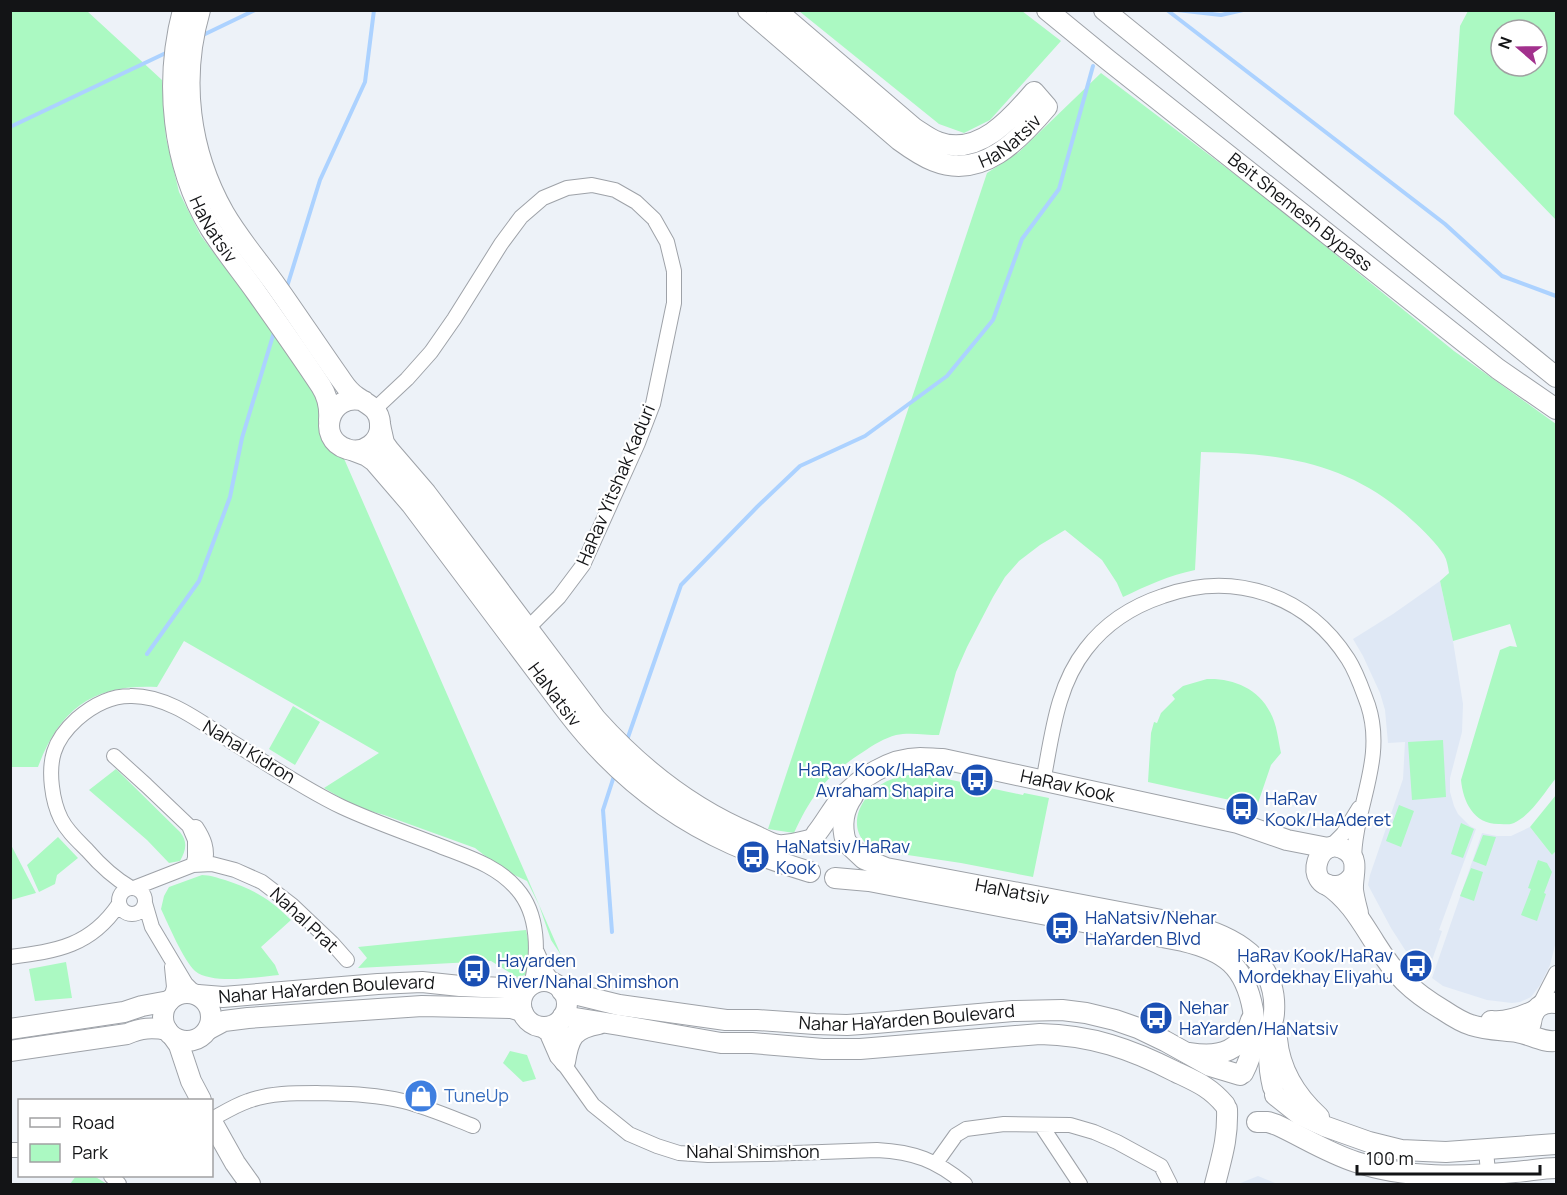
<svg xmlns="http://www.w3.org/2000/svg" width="1567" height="1195" font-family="Manrope,sans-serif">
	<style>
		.built { fill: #dfe8f5 }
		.green { fill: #abf9c2; fill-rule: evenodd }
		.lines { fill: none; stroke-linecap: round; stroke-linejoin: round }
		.stream { stroke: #acd2ff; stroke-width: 4 }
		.street-casing { stroke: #9ea2a8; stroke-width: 16 }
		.secondary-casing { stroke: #9ea2a8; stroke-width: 22 }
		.street { stroke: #fff; stroke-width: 14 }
		.secondary { stroke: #fff; stroke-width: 20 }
		.labels { text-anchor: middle; stroke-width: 4.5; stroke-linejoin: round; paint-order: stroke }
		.street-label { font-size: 18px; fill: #131416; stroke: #fff }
		.transit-label { font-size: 18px; fill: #164399; stroke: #fff; text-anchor: start }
		.shop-label { font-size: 18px; fill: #366cbe; stroke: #fff; text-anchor: start }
	</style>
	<rect width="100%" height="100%" fill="#edf2f8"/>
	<!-- built -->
	<path class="built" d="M 1440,581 L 1453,641 L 1463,704 L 1462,732 L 1450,778 L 1450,792 L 1454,806 L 1458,814 L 1470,826 L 1476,829 L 1439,930 L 1442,931 L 1427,975 L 1418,968 L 1409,956 L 1391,928 L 1368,885 L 1370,875 L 1403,779 L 1405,742 L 1388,743 L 1385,710 L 1380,693 L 1363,656 L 1353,639 L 1393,614 Z
		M 1530,827 L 1552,855 L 1556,851 L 1556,941 L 1550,965 L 1540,985 L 1531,997 L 1520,1002 L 1512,1003 L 1487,1000 L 1443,986 L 1432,978 L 1482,833 L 1497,836 L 1511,836 Z
		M 1258,1176 L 1275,1183 L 1276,1184 L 1238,1184 Z"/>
	<!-- green -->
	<path class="green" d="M 10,11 L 87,11 L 162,80 L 166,138 L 179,192 L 201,236 L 318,391 L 342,454 L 561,955 L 551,940 L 539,905 L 527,881 L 502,869 L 475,848 L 384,815 L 356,807 L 324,788 L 379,753 L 184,641 L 157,687 C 94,684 60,708 38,767 L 11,767 Z
		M 799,11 L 1022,11 L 1061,41 L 990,120 L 964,133 L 939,124 Z
		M 1468,11 L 1556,11 L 1556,220 L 1454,114 L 1460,26 ZM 1501,30 L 1537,30 L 1537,66 L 1501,66 Z
		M 1101,73 L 1270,201 L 1454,351 L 1556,424 L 1556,778 C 1544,793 1532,814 1514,823 C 1510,825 1505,824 1500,824 C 1474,825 1463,802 1461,780 L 1500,650 L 1510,646 L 1517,647 L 1510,624 L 1453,641 L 1440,581 L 1449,573 C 1448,567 1447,560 1444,555 C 1437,544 1423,530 1413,521 C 1351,463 1283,453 1201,452 L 1195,570 C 1170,575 1146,586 1123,597 L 1117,583 L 1102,560 L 1065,530 L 1040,545 L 1019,561 L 1005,577 L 993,597 L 967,647 L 956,672 L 939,735 C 926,735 909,732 896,735 C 885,738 873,745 863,752 C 827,775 812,794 794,833 L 768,829 L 987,173 L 1019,152 Z
		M 1207,679 C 1232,678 1258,688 1270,712 C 1277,724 1278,740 1281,753 L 1271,765 L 1257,806 L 1148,782 L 1151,733 L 1154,722 L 1157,723 L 1161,713 L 1175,699 L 1172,695 L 1183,686 Z
		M 293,706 L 320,722 L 295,765 L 269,749 Z
		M 1443,740 L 1446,797 L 1412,800 L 1408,742 Z
		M 116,769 L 180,832 C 188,842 186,850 180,861 L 169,863 L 147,840 L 89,790 Z
		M 918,774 L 928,775 L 1023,795 L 1024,793 L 1049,798 L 1033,877 L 961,863 L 881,851 C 844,840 854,800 882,784 C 893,777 905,775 918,774 Z
		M 1556,795 L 1556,851 L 1552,855 L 1530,827 Z
		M 1399,805 L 1414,811 L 1401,847 L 1386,841 Z
		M 1461,823 L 1474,829 L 1463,858 L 1451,854 Z
		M 1483,835 L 1496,837 L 1486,866 L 1473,861 Z
		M 58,837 L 78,858 L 57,875 L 55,884 L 39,892 L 27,865 Z
		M 10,843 L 36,893 L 11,900 L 10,900 Z
		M 1538,860 L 1547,863 L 1552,872 L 1544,893 L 1546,894 L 1537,921 L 1521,915 L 1531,889 L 1528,888 Z
		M 1471,868 L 1483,872 L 1474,901 L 1460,896 Z
		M 202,875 C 210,875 218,878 225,880 C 253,889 270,899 291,920 L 261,947 L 275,965 L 279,975 C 258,977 212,985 195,971 C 184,961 168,924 161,909 L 164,896 L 169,887 Z
		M 526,930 C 530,948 533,958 525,975 L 517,977 L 491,961 L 358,968 L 367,958 L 358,947 Z
		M 66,962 L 72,998 L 35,1001 L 29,969 Z
		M 510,1051 L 527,1055 L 536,1079 L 523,1082 L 503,1063 Z
		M 76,1176 L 94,1176 L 107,1184 L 70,1184 Z"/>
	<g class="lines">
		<!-- stream -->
		<path class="stream" d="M 1167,10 L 1445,224 L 1502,276 L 1556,296
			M 1177,10 L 1221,15 L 1243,10
			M 201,36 L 255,10
			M 10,127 L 170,51
			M 286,290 L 320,180 L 365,82 L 374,10
			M 147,654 L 199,581 L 230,497 L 242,438 L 275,329
			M 627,740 L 681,585 L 757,507 L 800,466 L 865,436 L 947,376 L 993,320 L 1022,239 L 1059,189 L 1093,66
			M 612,932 L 603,810 L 615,773"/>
		<defs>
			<path id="street" d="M 375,409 L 407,379 L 431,352 L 454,319 L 501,244 L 521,217 L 543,198 L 567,188 L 592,185 L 615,190 L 636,202 L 654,219 L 667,242 L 674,271 L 674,303 L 653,404 L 638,443 L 583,565 L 559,597 L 534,622 L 527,627
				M 114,756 L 146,785 L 189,826 L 195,840 L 195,858 L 193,865
				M 1043,782 C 1052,737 1056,687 1086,649 C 1105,624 1133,606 1163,596 C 1234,570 1307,595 1348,659 C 1357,673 1362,689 1368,705 C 1386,760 1354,808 1354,861
				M 196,827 C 204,839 208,849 205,863
				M 1330,847 L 1343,834 L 1359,808
				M 131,888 C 114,878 100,865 87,850 C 77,840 67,831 61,819 C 52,801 48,771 54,752 C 58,739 67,728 77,719 C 92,706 110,696 130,696 C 168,695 202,723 232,742 C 268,764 304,789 342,807 C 372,821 404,832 435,844 C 464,856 496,864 517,889 C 539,914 539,954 531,985
				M 134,888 L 193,865 L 212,864 L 235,870 L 262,882 L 292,905 L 332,943 L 347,960
				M119 901a13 13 0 1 1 26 0a13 13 0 1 1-26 0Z
				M 145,903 L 152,927 L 186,984 L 196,994
				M 537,952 L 546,972 L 555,984
				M 10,957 C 57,951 91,946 119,904
				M 171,999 L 174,987 L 172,967
				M 1539,1006 L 1556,973
				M 560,1019 L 564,1056
				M 533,1023 L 547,1034 L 557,1057 L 566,1067 L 593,1105 L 629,1134 L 657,1146 L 679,1153 L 708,1155 L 767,1154 L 877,1150 C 914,1152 936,1160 965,1184
				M 212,1119 C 223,1113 236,1105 248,1101 C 270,1093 294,1093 317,1093 C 346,1094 375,1094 403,1101 C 427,1107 450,1117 473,1126
				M 1041,1125 L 1080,1184
				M 10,1150 L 20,1150
				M 1486,1150 L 1489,1184
				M 936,1163 L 956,1135 L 966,1129 L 1004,1124 L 1070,1125 L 1094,1132 L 1117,1142 L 1161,1166 L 1170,1184
				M 111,1176 L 119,1184"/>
			<g id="secondary">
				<path id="s1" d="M 183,10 C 164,82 172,164 210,228 C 224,250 241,271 256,292 C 278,323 300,354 321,386 C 328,397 330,407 329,420"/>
				<path d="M 200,10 C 180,79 189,151 224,213 C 239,239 260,263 277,287 C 299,318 320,350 342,381 C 346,387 351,393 357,397 C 368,405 379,408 380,423 C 382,441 364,455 347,449 C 315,439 329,391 364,401"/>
				<path id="s2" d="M 748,10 L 899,140 C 910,148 921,156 934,161 C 982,180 1019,140 1047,107 L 1034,92 C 1011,119 978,157 938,142 C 929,139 922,133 914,128 L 776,10"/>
				<path id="s3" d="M 1047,10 L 1108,60 L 1498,369 L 1556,409"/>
				<path d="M 1104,10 L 1556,377"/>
				<path d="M 380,425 L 384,443 L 389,450 L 426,493 L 596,719 C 640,768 692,809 752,834 C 759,837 771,844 778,845 C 786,846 802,842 810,840"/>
				<path id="s4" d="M 354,451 L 367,456 L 374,461 L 411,504 L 568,713 C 611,769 667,815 732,844 C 757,855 784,864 810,872"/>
				<path id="s5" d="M 816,834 C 825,823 831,811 840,800 C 859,778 890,758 920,758 C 928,758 936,759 943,759 L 1238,823 L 1287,840 L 1328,848"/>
				<path d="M 846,842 C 841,826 843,810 853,796"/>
				<path id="s6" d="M 848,844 L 864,859 L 886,868 L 1188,925 C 1233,935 1278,960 1274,1013 C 1274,1018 1272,1022 1271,1027 C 1268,1047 1268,1067 1273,1087"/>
				<path d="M 1354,874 C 1350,881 1345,886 1336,886 C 1301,888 1318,830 1347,851 C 1360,860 1352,876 1353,890 C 1354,898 1356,905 1358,913"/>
				<path d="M 835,878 L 869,881 L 1183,941 C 1225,951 1245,966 1253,1010 C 1256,1033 1254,1052 1243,1073"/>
				<path d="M 1326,884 C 1349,899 1361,921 1375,943 C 1395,975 1411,991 1443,1010 C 1452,1016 1461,1022 1471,1025 C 1486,1030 1502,1030 1517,1032 C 1530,1034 1543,1043 1556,1041"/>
				<circle cx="544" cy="1004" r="23"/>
				<path id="s7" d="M 562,991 L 619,1005 L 726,1020 L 757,1020 L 815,1024 L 847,1025 L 876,1023 L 1013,1011 L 1062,1010 L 1086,1013 L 1115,1020 L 1138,1028 L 1165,1041 L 1210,1066 L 1240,1075"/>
				<circle cx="187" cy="1017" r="24"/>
				<path id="s8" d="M 198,995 L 223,997 L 378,984 L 422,982 L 460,986 L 526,989"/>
				<path d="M 563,1016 L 619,1025 L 721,1043 L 752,1043 L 823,1049 L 860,1049 L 1040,1034 C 1091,1035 1131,1049 1176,1072 C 1197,1082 1210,1087 1225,1105"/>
				<path d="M 1491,1021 C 1506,1023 1521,1017 1534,1011"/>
				<path d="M 1531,1023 C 1532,1009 1542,1001 1556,1003"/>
				<path d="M 10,1029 L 124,1012 L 142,1006 L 169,1001"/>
				<path d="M 209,1029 L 224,1021 L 248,1018 L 422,1006 L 511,1008 L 521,1011 L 523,1013"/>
				<path d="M 174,1038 L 179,1045 L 191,1081 L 201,1100"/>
				<path d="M 1277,1039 C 1280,1071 1296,1096 1319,1117"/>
				<path d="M 10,1051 L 127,1034 C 141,1028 152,1027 167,1030"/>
				<path d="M 1190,1053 C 1220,1058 1243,1051 1251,1020"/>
				<path d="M 565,1062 C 569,1037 573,1029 599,1024"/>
				<path d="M 1275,1095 L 1300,1115 L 1324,1126 L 1369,1142 L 1401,1150 L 1446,1152 L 1556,1144"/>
				<path d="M 212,1122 L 235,1163 L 250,1184"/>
				<path d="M 1257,1122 L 1268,1122 L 1277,1125 C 1303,1137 1328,1153 1356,1162 C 1406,1179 1463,1177 1515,1172 C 1529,1171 1543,1168 1556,1168"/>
				<path d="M 1215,1184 C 1222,1156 1228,1139 1227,1109"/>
			</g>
		</defs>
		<!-- street casing -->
		<use href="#street" class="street-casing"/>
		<!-- secondary casing -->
		<use href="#secondary" class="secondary-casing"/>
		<!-- street -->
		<use href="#street" class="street"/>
		<!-- secondary -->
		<use href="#secondary" class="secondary"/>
	</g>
	<!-- icons -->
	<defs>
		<symbol id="bus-disc" viewBox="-11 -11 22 22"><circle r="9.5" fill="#1a4fb4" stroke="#fff"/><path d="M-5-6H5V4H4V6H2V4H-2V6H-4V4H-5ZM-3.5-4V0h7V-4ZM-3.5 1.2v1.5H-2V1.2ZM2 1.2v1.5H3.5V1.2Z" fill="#fff"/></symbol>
		<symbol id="shop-disc" viewBox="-11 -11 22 22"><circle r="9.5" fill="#3f7fe0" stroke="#fff"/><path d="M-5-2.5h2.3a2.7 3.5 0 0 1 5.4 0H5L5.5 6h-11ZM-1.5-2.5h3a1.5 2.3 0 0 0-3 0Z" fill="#fff"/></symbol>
	</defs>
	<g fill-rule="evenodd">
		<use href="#bus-disc" x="958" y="761" width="38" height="38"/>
		<use href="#bus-disc" x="1223" y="790" width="38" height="38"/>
		<use href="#bus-disc" x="734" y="838" width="38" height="38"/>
		<use href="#bus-disc" x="1043" y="909" width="38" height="38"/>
		<use href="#bus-disc" x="1397" y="947" width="38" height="38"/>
		<use href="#bus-disc" x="455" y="952" width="38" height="38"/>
		<use href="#bus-disc" x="1137" y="999" width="38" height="38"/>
		<use href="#shop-disc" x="402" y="1077" width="38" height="38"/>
	</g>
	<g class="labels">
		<!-- street labels -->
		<g class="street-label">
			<text dy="6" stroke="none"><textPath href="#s2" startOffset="324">HaNatsiv</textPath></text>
			<text dy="6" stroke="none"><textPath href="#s3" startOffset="324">Beit Shemesh Bypass</textPath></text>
			<text dy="6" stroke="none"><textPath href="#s1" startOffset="228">HaNatsiv</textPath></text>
			<text transform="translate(616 485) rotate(-67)" y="6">HaRav Yitshak Kaduri</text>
			<text dy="6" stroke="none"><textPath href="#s4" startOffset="318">HaNatsiv</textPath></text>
			<text transform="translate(249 752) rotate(31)" y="6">Nahal Kidron</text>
			<text dy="6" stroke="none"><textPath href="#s5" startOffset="285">HaRav Kook</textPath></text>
			<text dy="6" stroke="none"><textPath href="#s6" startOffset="174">HaNatsiv</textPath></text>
			<text transform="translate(304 920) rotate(43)" y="6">Nahal Prat</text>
			<text dy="6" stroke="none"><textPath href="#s8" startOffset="129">Nahar HaYarden Boulevard</textPath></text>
			<text dy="6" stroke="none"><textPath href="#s7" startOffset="348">Nahar HaYarden Boulevard</textPath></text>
			<text x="753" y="1158">Nahal Shimshon</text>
		</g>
		<!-- transit labels -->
		<g class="transit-label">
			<text x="954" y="776" text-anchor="end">HaRav Kook/HaRav<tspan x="954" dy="21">Avraham Shapira</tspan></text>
			<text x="1265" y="805">HaRav<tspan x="1265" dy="21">Kook/HaAderet</tspan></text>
			<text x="776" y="853">HaNatsiv/HaRav<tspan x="776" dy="21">Kook</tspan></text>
			<text x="1085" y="924">HaNatsiv/Nehar<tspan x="1085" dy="21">HaYarden Blvd</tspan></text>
			<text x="1393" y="962" text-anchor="end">HaRav Kook/HaRav<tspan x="1393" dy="21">Mordekhay Eliyahu</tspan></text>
			<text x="497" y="967">Hayarden<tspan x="497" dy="21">River/Nahal Shimshon</tspan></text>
			<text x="1179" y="1014">Nehar<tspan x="1179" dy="21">HaYarden/HaNatsiv</tspan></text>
		</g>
		<!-- shop labels -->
		<g class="shop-label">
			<text x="444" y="1102">TuneUp</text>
		</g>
	</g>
	<!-- border -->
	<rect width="1567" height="1195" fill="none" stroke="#131416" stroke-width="24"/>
	<!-- legend -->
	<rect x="18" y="1099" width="195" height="78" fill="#ffffff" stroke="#a1a1a2" stroke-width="1.5"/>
	<rect x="30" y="1118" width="30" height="9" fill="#ffffff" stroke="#a1a1a2" stroke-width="1.5"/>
	<text x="72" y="1129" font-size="18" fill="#131416">Road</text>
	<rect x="30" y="1144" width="30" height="18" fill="#abf9c2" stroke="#a1a1a2" stroke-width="1.5"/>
	<text x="72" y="1159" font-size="18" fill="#131416">Park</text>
	<!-- north arrow -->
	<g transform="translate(1519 48) rotate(290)"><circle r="28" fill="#ffffff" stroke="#a1a1a2" stroke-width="1.5"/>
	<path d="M0-4.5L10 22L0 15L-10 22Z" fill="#a2318d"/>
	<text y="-9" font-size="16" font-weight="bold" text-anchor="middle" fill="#131416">N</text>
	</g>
	<!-- scale -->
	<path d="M1357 1165v9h183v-9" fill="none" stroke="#131416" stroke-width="3"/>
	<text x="1366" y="1165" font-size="18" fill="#131416" stroke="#ffffff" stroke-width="4.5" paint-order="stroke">100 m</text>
</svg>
